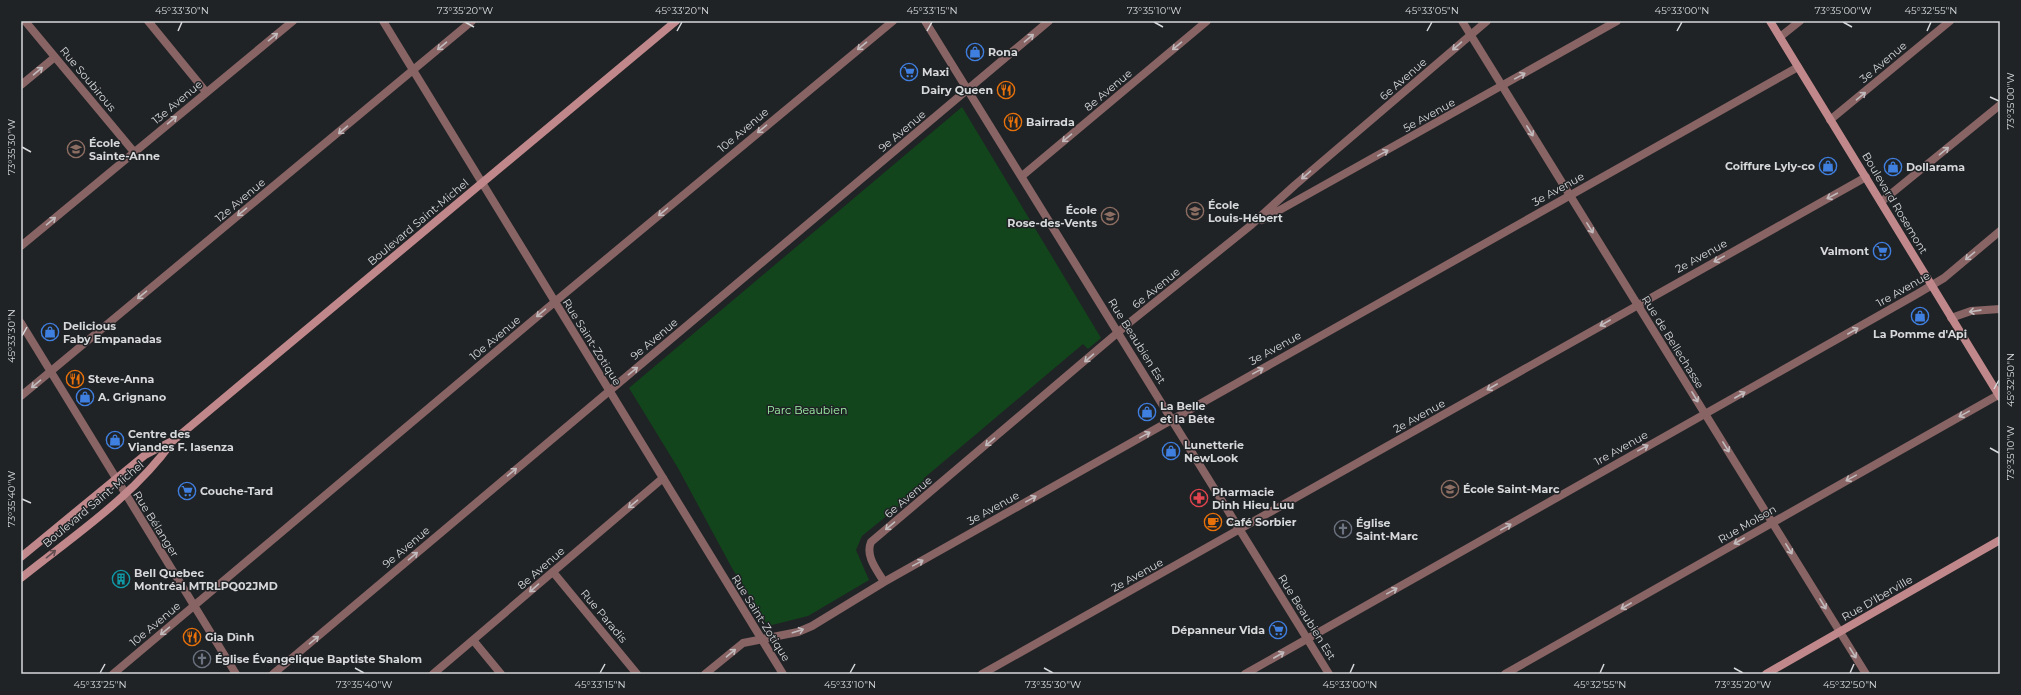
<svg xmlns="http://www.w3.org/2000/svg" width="2021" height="695" font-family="Montserrat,sans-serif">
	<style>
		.green { fill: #12451b }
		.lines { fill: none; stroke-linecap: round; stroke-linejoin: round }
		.minor { stroke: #886465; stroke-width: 8 }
		.tertiary { stroke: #886465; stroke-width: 8 }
		.secondary { stroke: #c1888b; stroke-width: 8 }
		.oneway { stroke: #c2bbbd }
		.oneway2 { stroke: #604b4e }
		.ticks { fill: none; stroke: #d6d8da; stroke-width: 1.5 }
		.labels { text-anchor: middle; stroke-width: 3; stroke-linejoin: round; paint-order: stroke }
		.poi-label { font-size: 11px; font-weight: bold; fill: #d6d8da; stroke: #202326; text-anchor: start }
		.street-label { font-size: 11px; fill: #d6d8da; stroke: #202326 }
		.park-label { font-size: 11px; fill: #9ff3a6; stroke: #202326 }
		.neatline { fill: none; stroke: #d6d8da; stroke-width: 1.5 }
		.ticks-label { font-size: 10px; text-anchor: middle; fill: #d6d8da }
	</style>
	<rect width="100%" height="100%" fill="#202326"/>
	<!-- green -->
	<path class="green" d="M 962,107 L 1101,338 L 1088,349 L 1083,344 L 923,479 L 927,483 L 862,536 L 856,550 L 869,580 L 808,616 L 768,626 L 732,568 L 678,468 L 629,388 Z"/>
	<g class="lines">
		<!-- minor -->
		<path class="minor" d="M 25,21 L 134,152
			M 148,21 L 206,92
			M 1780,37 L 1800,21
			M 21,85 L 55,57
			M 1830,120 L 1950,21
			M 1022,176 L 1207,21
			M 1881,202 L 2000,105
			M 1262,220 L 1617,21
			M 21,246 L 293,21
			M 1951,318 L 1971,311 L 2000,309
			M 21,396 L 472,21
			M 553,572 L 637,674
			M 884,582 C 877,570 865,556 871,542 L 1129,323 L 1250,226 L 1295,185 L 1487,21
			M 473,640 L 501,674
			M 113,674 L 563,295 L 893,21
			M 273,674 L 1049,21
			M 433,674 L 663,478
			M 705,674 L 743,643 L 798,632 L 812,626 L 884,582 L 1798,67
			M 982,674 L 1866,177
			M 1245,674 L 1917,294 L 1944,278 L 2000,231
			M 1505,674 L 2000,394"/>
		<!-- tertiary -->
		<path class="tertiary" d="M 383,21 L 783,674
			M 925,21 L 1329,674
			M 1462,21 L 1866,674
			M 21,323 L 236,674"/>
		<!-- secondary -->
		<path class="secondary" d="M 1770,21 L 2000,397
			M 21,557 L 145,455 L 174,440 L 676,21
			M 21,578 C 72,537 134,496 172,442
			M 1766,674 L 2000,540"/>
	</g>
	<!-- one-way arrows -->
	<defs><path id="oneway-shaft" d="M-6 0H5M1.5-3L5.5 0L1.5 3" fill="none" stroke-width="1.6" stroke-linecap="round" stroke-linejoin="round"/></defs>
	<g class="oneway">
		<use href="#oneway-shaft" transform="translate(273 37) rotate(-39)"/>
		<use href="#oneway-shaft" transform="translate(1029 38) rotate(-40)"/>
		<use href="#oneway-shaft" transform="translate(442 46) rotate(140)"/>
		<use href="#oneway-shaft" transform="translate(862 46) rotate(140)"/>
		<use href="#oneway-shaft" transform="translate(1177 46) rotate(140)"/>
		<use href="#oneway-shaft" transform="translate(1457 46) rotate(139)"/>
		<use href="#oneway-shaft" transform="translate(38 71) rotate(-40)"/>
		<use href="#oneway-shaft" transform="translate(1520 76) rotate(-29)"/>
		<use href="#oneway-shaft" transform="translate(1861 96) rotate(-40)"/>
		<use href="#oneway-shaft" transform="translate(172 120) rotate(-40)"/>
		<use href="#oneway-shaft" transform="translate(762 129) rotate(140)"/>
		<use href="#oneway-shaft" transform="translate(343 130) rotate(140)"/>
		<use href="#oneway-shaft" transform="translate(1530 131) rotate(58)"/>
		<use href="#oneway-shaft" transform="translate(1067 138) rotate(140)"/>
		<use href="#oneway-shaft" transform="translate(1944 151) rotate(-39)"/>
		<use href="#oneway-shaft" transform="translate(1383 153) rotate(-29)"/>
		<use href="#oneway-shaft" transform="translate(1306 175) rotate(139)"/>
		<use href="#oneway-shaft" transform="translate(1832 196) rotate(152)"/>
		<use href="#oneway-shaft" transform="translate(242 212) rotate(140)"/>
		<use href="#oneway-shaft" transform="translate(663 212) rotate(140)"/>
		<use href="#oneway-shaft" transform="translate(51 221) rotate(-40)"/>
		<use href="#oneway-shaft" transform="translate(1590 228) rotate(58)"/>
		<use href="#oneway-shaft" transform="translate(1970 256) rotate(140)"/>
		<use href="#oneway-shaft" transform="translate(1719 259) rotate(151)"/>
		<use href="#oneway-shaft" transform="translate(142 295) rotate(140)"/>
		<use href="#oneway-shaft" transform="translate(1975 311) rotate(172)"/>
		<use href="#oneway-shaft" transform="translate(541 313) rotate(140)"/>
		<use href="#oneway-shaft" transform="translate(1605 323) rotate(150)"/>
		<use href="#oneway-shaft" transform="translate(1853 331) rotate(-30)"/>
		<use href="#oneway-shaft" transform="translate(1089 358) rotate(139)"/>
		<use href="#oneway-shaft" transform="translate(633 371) rotate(-39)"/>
		<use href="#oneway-shaft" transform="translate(1258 371) rotate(-29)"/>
		<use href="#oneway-shaft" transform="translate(36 384) rotate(140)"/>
		<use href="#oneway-shaft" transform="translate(1492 387) rotate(150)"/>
		<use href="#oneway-shaft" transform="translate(1740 395) rotate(-30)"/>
		<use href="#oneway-shaft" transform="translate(1695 397) rotate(59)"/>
		<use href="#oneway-shaft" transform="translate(1964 414) rotate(151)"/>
		<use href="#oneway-shaft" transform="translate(1145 435) rotate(-29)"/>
		<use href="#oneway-shaft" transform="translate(990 442) rotate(140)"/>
		<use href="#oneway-shaft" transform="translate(1726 447) rotate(58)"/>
		<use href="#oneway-shaft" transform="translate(1643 448) rotate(-29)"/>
		<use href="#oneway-shaft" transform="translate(512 472) rotate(-40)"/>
		<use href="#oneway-shaft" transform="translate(1851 478) rotate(151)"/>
		<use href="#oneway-shaft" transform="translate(1031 499) rotate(-29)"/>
		<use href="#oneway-shaft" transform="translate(633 504) rotate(140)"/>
		<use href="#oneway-shaft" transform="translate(890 526) rotate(140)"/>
		<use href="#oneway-shaft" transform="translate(1506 527) rotate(-29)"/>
		<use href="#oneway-shaft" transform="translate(1739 541) rotate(150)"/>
		<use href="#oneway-shaft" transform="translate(1789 549) rotate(58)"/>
		<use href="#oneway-shaft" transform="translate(413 556) rotate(-40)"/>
		<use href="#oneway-shaft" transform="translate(918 563) rotate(-29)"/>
		<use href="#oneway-shaft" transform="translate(534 588) rotate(139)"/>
		<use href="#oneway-shaft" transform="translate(1392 591) rotate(-29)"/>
		<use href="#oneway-shaft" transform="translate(1823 604) rotate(59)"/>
		<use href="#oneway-shaft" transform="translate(1626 606) rotate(150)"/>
		<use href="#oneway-shaft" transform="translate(165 631) rotate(140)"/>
		<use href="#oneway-shaft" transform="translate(798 631) rotate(-18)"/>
		<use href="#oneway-shaft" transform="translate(314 640) rotate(-40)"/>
		<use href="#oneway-shaft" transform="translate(731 653) rotate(-40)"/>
		<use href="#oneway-shaft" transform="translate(1853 653) rotate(58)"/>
		<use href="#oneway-shaft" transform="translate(1279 655) rotate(-30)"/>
	</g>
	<use class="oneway2" href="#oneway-shaft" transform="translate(51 554) rotate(-39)"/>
	<!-- ticks -->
	<path class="ticks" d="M 465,22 L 474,27M 1154,22 L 1163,27M 1843,22 L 1852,27M 178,31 L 182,22M 677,31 L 682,22M 927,31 L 932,22M 1427,31 L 1432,22M 1677,31 L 1682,22M 1927,31 L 1931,22M 1990,97 L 1999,101M 22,147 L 31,152M 22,336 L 27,327M 1994,389 L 1999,380M 1990,448 L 1999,453M 22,499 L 31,503M 355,668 L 364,673M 1044,668 L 1053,673M 1734,668 L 1743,673M 100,673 L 105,664M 600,673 L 605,664M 850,673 L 855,664M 1350,673 L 1354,664M 1600,673 L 1604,664M 1850,673 L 1854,664"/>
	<!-- icons -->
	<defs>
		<symbol id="shop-ring" viewBox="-11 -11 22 22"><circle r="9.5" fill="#202326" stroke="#3f7fe0" stroke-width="1.5"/><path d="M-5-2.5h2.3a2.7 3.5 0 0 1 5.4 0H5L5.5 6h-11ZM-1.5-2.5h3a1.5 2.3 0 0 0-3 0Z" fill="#3f7fe0"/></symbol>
		<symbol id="supermarket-ring" viewBox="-11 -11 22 22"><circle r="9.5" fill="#202326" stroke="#3f7fe0" stroke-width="1.5"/><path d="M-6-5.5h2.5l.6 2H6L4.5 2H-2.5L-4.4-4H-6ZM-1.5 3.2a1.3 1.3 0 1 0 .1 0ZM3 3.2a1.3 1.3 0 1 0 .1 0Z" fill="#3f7fe0"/></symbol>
		<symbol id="restaurant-ring" viewBox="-11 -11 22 22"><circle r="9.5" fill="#202326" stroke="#e8710a" stroke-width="1.5"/><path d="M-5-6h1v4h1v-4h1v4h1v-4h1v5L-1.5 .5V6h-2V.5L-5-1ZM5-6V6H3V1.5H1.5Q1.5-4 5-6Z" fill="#e8710a"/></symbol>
		<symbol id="school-ring" viewBox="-11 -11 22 22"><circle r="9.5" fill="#202326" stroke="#8d6e63" stroke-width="1.5"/><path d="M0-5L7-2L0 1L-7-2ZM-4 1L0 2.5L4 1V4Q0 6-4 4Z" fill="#8d6e63"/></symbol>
		<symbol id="pharmacy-ring" viewBox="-11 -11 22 22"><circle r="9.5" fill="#202326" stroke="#e0444e" stroke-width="1.5"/><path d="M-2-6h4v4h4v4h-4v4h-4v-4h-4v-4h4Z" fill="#e0444e"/></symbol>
		<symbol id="cafe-ring" viewBox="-11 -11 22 22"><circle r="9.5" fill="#202326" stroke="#e8710a" stroke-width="1.5"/><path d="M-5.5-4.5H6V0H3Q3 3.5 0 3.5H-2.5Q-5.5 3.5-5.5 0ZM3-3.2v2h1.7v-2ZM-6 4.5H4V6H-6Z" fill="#e8710a"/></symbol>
		<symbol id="church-ring" viewBox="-11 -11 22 22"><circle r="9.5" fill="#202326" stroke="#6b7280" stroke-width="1.5"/><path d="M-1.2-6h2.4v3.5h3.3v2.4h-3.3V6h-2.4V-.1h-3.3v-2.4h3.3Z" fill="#6b7280"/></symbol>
		<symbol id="building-ring" viewBox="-11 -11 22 22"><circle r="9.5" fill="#202326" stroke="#0f9aa8" stroke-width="1.5"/><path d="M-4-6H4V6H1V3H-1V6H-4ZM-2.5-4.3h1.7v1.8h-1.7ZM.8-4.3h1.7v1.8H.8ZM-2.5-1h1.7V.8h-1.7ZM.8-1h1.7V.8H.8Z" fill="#0f9aa8"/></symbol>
	</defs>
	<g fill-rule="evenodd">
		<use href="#shop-ring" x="965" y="42" width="20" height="20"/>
		<use href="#supermarket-ring" x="899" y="62" width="20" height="20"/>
		<use href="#restaurant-ring" x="996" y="80" width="20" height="20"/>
		<use href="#restaurant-ring" x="1003" y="112" width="20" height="20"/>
		<use href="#school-ring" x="66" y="139" width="20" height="20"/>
		<use href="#shop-ring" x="1818" y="156" width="20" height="20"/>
		<use href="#shop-ring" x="1883" y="157" width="20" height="20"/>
		<use href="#school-ring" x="1185" y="201" width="20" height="20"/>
		<use href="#school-ring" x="1100" y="206" width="20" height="20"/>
		<use href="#supermarket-ring" x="1872" y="241" width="20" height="20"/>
		<use href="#shop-ring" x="1910" y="306" width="20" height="20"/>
		<use href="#shop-ring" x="40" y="322" width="20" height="20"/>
		<use href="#restaurant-ring" x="65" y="369" width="20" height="20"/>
		<use href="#shop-ring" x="75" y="387" width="20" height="20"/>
		<use href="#shop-ring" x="1137" y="402" width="20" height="20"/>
		<use href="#shop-ring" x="105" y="430" width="20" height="20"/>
		<use href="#shop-ring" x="1161" y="441" width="20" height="20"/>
		<use href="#school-ring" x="1440" y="479" width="20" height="20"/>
		<use href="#supermarket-ring" x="177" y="481" width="20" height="20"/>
		<use href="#pharmacy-ring" x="1189" y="488" width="20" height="20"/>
		<use href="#cafe-ring" x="1203" y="512" width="20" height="20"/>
		<use href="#church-ring" x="1333" y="519" width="20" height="20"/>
		<use href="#building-ring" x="111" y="569" width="20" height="20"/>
		<use href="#supermarket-ring" x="1268" y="620" width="20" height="20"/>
		<use href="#restaurant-ring" x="182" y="627" width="20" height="20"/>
		<use href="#church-ring" x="192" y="649" width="20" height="20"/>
	</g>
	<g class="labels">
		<!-- poi labels -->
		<g class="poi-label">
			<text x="988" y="56">Rona</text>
			<text x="922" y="76">Maxi</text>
			<text x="993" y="94" text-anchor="end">Dairy Queen</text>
			<text x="1026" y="126">Bairrada</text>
			<text x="89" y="147">École<tspan x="89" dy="13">Sainte-Anne</tspan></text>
			<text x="1815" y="170" text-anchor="end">Coiffure Lyly-co</text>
			<text x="1906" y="171">Dollarama</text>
			<text x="1208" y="209">École<tspan x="1208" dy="13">Louis-Hébert</tspan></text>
			<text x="1097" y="214" text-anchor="end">École<tspan x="1097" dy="13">Rose-des-Vents</tspan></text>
			<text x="1869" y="255" text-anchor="end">Valmont</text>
			<text x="63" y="330">Delicious<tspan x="63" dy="13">Faby Empanadas</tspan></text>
			<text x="1920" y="338" text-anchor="middle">La Pomme d'Api</text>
			<text x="88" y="383">Steve-Anna</text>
			<text x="98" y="401">A. Grignano</text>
			<text x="1160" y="410">La Belle<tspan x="1160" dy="13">et la Bête</tspan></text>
			<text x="128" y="438">Centre des<tspan x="128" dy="13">Viandes F. Iasenza</tspan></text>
			<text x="1184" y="449">Lunetterie<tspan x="1184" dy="13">NewLook</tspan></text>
			<text x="1463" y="493">École Saint-Marc</text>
			<text x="200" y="495">Couche-Tard</text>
			<text x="1212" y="496">Pharmacie<tspan x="1212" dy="13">Dinh Hieu Luu</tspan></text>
			<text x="1226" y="526">Café Sorbier</text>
			<text x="1356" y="527">Église<tspan x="1356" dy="13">Saint-Marc</tspan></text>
			<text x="134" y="577">Bell Quebec<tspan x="134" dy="13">Montréal MTRLPQ02JMD</tspan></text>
			<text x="1265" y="634" text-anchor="end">Dépanneur Vida</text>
			<text x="205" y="641">Gia Dình</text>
			<text x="215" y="663">Église Évangelique Baptiste Shalom</text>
		</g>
		<!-- street labels -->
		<g class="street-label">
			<text transform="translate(1883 62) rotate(-40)" y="4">3e Avenue</text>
			<text transform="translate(88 79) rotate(50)" y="4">Rue Soubirous</text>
			<text transform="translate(1403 79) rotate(-41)" y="4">6e Avenue</text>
			<text transform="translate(1108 90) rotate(-40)" y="4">8e Avenue</text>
			<text transform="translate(177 102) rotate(-40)" y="4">13e Avenue</text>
			<text transform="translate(1429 115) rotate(-29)" y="4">5e Avenue</text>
			<text transform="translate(743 130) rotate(-40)" y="4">10e Avenue</text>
			<text transform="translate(902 131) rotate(-40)" y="4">9e Avenue</text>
			<text transform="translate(1558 189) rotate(-29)" y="4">3e Avenue</text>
			<text transform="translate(240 200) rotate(-40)" y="4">12e Avenue</text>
			<text transform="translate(1895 203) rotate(59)" y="4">Boulevard Rosemont</text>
			<text transform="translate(418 222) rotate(-40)" y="4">Boulevard Saint-Michel</text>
			<text transform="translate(1701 256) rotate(-29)" y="4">2e Avenue</text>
			<text transform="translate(1156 288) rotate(-39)" y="4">6e Avenue</text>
			<text transform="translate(1903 289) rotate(-30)" y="4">1re Avenue</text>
			<text transform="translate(495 338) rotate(-40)" y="4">10e Avenue</text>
			<text transform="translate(654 339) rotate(-40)" y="4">9e Avenue</text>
			<text transform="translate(1137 341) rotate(58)" y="4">Rue Beaubien Est</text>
			<text transform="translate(592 342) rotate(58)" y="4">Rue Saint-Zotique</text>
			<text transform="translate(1673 342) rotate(58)" y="4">Rue de Bellechasse</text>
			<text transform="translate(1275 348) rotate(-29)" y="4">3e Avenue</text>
			<text transform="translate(1419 416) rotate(-29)" y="4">2e Avenue</text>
			<text transform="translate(1621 448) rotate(-29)" y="4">1re Avenue</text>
			<text transform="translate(908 497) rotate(-40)" y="4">6e Avenue</text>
			<text transform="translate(93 504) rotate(-40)" y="4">Boulevard Saint-Michel</text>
			<text transform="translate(993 508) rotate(-29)" y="4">3e Avenue</text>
			<text transform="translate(156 524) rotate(58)" y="4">Rue Bélanger</text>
			<text transform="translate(1747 524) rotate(-30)" y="4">Rue Molson</text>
			<text transform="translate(406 547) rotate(-40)" y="4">9e Avenue</text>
			<text transform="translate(541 568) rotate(-41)" y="4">8e Avenue</text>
			<text transform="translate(1137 575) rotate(-29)" y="4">2e Avenue</text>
			<text transform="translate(1877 598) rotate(-30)" y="4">Rue D'Iberville</text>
			<text transform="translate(604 616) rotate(50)" y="4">Rue Paradis</text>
			<text transform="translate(1307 617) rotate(58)" y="4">Rue Beaubien Est</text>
			<text transform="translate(761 618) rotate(58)" y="4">Rue Saint-Zotique</text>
			<text transform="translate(155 624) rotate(-40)" y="4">10e Avenue</text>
		</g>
		<!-- park labels -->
		<g class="park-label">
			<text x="807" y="414">Parc Beaubien</text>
		</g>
	</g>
	<!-- border -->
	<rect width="2021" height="695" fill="none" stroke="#202326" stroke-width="44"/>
	<rect x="22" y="22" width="1977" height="651" class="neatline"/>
	<g class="ticks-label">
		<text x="182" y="14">45°33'30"N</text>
		<text x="465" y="14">73°35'20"W</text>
		<text x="682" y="14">45°33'20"N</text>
		<text x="932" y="14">45°33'15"N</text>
		<text x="1154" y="14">73°35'10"W</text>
		<text x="1432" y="14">45°33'05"N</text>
		<text x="1682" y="14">45°33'00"N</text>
		<text x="1843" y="14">73°35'00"W</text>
		<text x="1931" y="14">45°32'55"N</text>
		<text transform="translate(2010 101) rotate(-90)" y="4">73°35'00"W</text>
		<text transform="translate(11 147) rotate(-90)" y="4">73°35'30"W</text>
		<text transform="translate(11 336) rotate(-90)" y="4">45°33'30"N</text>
		<text transform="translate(2010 380) rotate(-90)" y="4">45°32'50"N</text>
		<text transform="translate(2010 453) rotate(-90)" y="4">73°35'10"W</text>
		<text transform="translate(11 499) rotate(-90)" y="4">73°35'40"W</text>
		<text x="100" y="688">45°33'25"N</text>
		<text x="364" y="688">73°35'40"W</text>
		<text x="600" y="688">45°33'15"N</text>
		<text x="850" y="688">45°33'10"N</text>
		<text x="1053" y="688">73°35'30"W</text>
		<text x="1350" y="688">45°33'00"N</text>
		<text x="1600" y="688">45°32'55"N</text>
		<text x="1743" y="688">73°35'20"W</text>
		<text x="1850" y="688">45°32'50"N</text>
	</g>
</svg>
